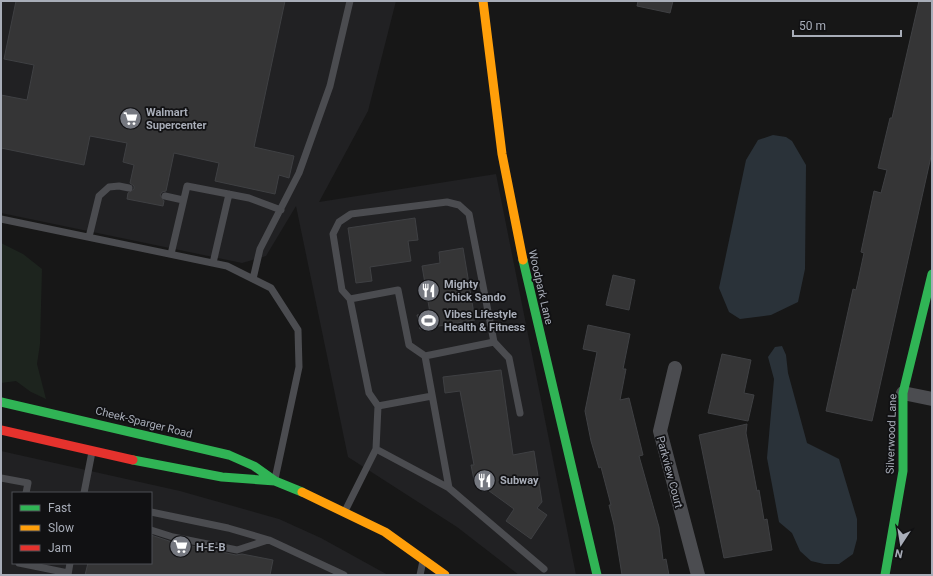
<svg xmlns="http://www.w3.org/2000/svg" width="933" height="576" font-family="Roboto,sans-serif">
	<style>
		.built { fill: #212123; fill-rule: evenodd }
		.green { fill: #1d241e }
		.water { fill: #2a3239 }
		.building { fill: #353536; stroke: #3f4043 }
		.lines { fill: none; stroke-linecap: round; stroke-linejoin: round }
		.lane { stroke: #4b4c50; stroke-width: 7 }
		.street { stroke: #4b4c50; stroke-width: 14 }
		.fast { stroke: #30b455; stroke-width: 9 }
		.slow { stroke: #ff9f0a; stroke-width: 9 }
		.jam { stroke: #e5322d; stroke-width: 9 }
		.labels { text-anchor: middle; stroke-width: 3.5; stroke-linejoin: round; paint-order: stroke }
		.poi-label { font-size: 11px; font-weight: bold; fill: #a8adb8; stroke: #111113; text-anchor: start }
		.street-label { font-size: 11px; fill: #a8adb8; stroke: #111113 }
	</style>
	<rect width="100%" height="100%" fill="#171717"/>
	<!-- built -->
	<path class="built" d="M 1,1 L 396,1 L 368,111 L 319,202 L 496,174 L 576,575 L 519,575 L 457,527 L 348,457 L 296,206 L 266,256 L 242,263 L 1,213 Z
		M 1,451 L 180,491 L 279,519 L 321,538 L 388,575 L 1,575 ZM 13,493 L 151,493 L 151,563 L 13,563 Z"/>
	<!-- green -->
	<path class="green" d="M 1,243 L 23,254 L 42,269 L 40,344 L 37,364 L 46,399 L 31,392 L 16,381 L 1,383 Z"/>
	<!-- water -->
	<path class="water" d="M 773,135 L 786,137 L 792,141 L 806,165 L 805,269 L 798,302 L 771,315 L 740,319 L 729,312 L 719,288 L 746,160 L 758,140 Z
		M 782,346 L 786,355 L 788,373 L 807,443 L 839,459 L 857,519 L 857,539 L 853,554 L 839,564 L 824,564 L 811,561 L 800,551 L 792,533 L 779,522 L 767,458 L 774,379 L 768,357 L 775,347 Z"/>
	<!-- building -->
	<path class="building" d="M 16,1 L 285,1 L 254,147 L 294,156 L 289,178 L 279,175 L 275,194 L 215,181 L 219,163 L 174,153 L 166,191 L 162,192 L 160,195 L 164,201 L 163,206 L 127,199 L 128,193 L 134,189 L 134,186 L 130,183 L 134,165 L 123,162 L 127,143 L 90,136 L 84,165 L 1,148 L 1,95 L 27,100 L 34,65 L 4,59 Z
		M 638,1 L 673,1 L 670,13 L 637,6 Z
		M 919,1 L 932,1 L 932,152 L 872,421 L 826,411 L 853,289 L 856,290 L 864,253 L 861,252 L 874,191 L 881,193 L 887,170 L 878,168 L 890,118 L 892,118 Z
		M 415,218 L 418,240 L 408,241 L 411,261 L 370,267 L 372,281 L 356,283 L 348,228 Z
		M 463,248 L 475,320 L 420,329 L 417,315 L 430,313 L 422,266 L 440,263 L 439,252 Z
		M 613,275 L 635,280 L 629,310 L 606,305 Z
		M 588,325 L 630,334 L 623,369 L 626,369 L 620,400 L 629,398 L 643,455 L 639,456 L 659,527 L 663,560 L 666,559 L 669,575 L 622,575 L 614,525 L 609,505 L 611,505 L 601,467 L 599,468 L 591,441 L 585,411 L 597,352 L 583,349 Z
		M 722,354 L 751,360 L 744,393 L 754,395 L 748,421 L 708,413 Z
		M 501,370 L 513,455 L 534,451 L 542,502 L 537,508 L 547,515 L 531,539 L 506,521 L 514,509 L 474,480 L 471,465 L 474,465 L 460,391 L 445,393 L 443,377 Z
		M 747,424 L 746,433 L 757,491 L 759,490 L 764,520 L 767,519 L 772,550 L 724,558 L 699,435 Z
		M 151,535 L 172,542 L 236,555 L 242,554 L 273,560 L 270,575 L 85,575 L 88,563 L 151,563 Z"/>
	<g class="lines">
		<!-- lane -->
		<path class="lane" d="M 165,196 L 183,200
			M 1,219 L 227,266 L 271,288 L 298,330 L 299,367 L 275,479
			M 89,237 L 99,196 L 109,187 L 119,186 L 129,188
			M 171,254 L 187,186 L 249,198 L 281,210
			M 213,263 L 229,194
			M 253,279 L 260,249 L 299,173 L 330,86 L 350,1
			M 350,299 L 398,290 L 409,345 L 425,356
			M 494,342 L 509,358 L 520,413
			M 378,406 L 432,396
			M 1,478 L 28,483 L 26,493
			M 449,488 L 544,569
			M 84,493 L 92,452
			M 345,511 L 376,449 L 378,406 L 369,393 L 350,299 L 342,290 L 333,234 L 339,222 L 351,214 L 447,202 L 459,205 L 469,214 L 494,342 L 425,356 L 449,488 L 376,449
			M 151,512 L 228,528 L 269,540 L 344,575
			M 151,530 L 173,537 L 237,550 L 268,540
			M 19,563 L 68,573
			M 68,575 L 70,563
			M 420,575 L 423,561"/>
		<!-- street -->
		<path class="street" d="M 675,368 L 660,431 L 698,575
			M 903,393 L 932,399"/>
		<!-- fast -->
		<path class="fast" d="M 523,260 L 597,575
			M 1,402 L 229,455 L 254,466 L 275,481 L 302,492
			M 133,460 L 222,477 L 275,481
			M 885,575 L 903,471 L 903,393 L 932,274"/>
		<!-- slow -->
		<path class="slow" d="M 483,1 L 502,154 L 523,260
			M 302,492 L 385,532 L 445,575"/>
		<!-- jam -->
		<path class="jam" d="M 1,430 L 133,460"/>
	</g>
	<!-- icons -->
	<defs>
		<symbol id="supermarket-disc" viewBox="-11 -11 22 22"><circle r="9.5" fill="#757880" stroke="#111113"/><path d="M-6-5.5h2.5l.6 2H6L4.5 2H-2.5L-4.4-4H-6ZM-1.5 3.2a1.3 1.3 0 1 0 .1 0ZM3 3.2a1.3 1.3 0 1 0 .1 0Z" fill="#fff"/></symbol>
		<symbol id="restaurant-disc" viewBox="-11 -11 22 22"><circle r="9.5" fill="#757880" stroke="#111113"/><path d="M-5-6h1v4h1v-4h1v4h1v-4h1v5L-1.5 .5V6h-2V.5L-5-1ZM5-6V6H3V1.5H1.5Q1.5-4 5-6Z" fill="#fff"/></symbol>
		<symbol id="stadium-disc" viewBox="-11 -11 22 22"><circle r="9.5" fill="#757880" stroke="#111113"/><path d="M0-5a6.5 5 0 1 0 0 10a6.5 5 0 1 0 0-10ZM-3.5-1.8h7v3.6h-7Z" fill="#fff"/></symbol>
	</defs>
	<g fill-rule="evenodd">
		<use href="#supermarket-disc" x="118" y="106" width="25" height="25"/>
		<use href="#restaurant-disc" x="416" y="278" width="25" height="25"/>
		<use href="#stadium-disc" x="416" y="308" width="25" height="25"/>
		<use href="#restaurant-disc" x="472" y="468" width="25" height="25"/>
		<use href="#supermarket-disc" x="168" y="534" width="25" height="25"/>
	</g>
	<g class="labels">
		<!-- poi labels -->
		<g class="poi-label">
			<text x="146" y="116">Walmart<tspan x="146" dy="13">Supercenter</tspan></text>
			<text x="444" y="288">Mighty<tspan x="444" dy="13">Chick Sando</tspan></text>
			<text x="444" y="318">Vibes Lifestyle<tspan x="444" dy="13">Health &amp; Fitness</tspan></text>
			<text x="500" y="484">Subway</text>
			<text x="196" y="551">H-E-B</text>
		</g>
		<!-- street labels -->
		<g class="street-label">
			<text transform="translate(541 287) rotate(77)" y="4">Woodpark Lane</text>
			<text transform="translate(144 422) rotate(14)" y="4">Cheek-Sparger Road</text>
			<text transform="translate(891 434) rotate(-88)" y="4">Silverwood Lane</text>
			<text transform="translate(670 472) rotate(75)" y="4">Parkview Court</text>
		</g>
	</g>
	<!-- border -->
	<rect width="933" height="576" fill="none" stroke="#a8adb8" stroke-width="4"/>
	<!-- legend -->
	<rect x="12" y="492" width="140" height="72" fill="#111113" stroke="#4d4f55"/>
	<rect x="20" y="505" width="20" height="6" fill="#30b455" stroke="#4d4f55"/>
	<text x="48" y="512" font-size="12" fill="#a8adb8">Fast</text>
	<rect x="20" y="525" width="20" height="6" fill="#ff9f0a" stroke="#4d4f55"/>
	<text x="48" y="532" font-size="12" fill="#a8adb8">Slow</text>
	<rect x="20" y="545" width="20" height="6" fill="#e5322d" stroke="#4d4f55"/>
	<text x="48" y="552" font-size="12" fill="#a8adb8">Jam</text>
	<!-- north arrow -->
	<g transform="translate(901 544) rotate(192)" stroke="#111113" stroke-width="3" paint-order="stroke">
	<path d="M0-3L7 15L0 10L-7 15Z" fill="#a8adb8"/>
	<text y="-6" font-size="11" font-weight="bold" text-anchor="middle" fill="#a8adb8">N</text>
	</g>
	<!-- scale -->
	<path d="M793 30v6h108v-6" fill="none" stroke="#a8adb8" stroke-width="2"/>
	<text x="799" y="30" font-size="12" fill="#a8adb8" stroke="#111113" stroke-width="3" paint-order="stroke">50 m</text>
</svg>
